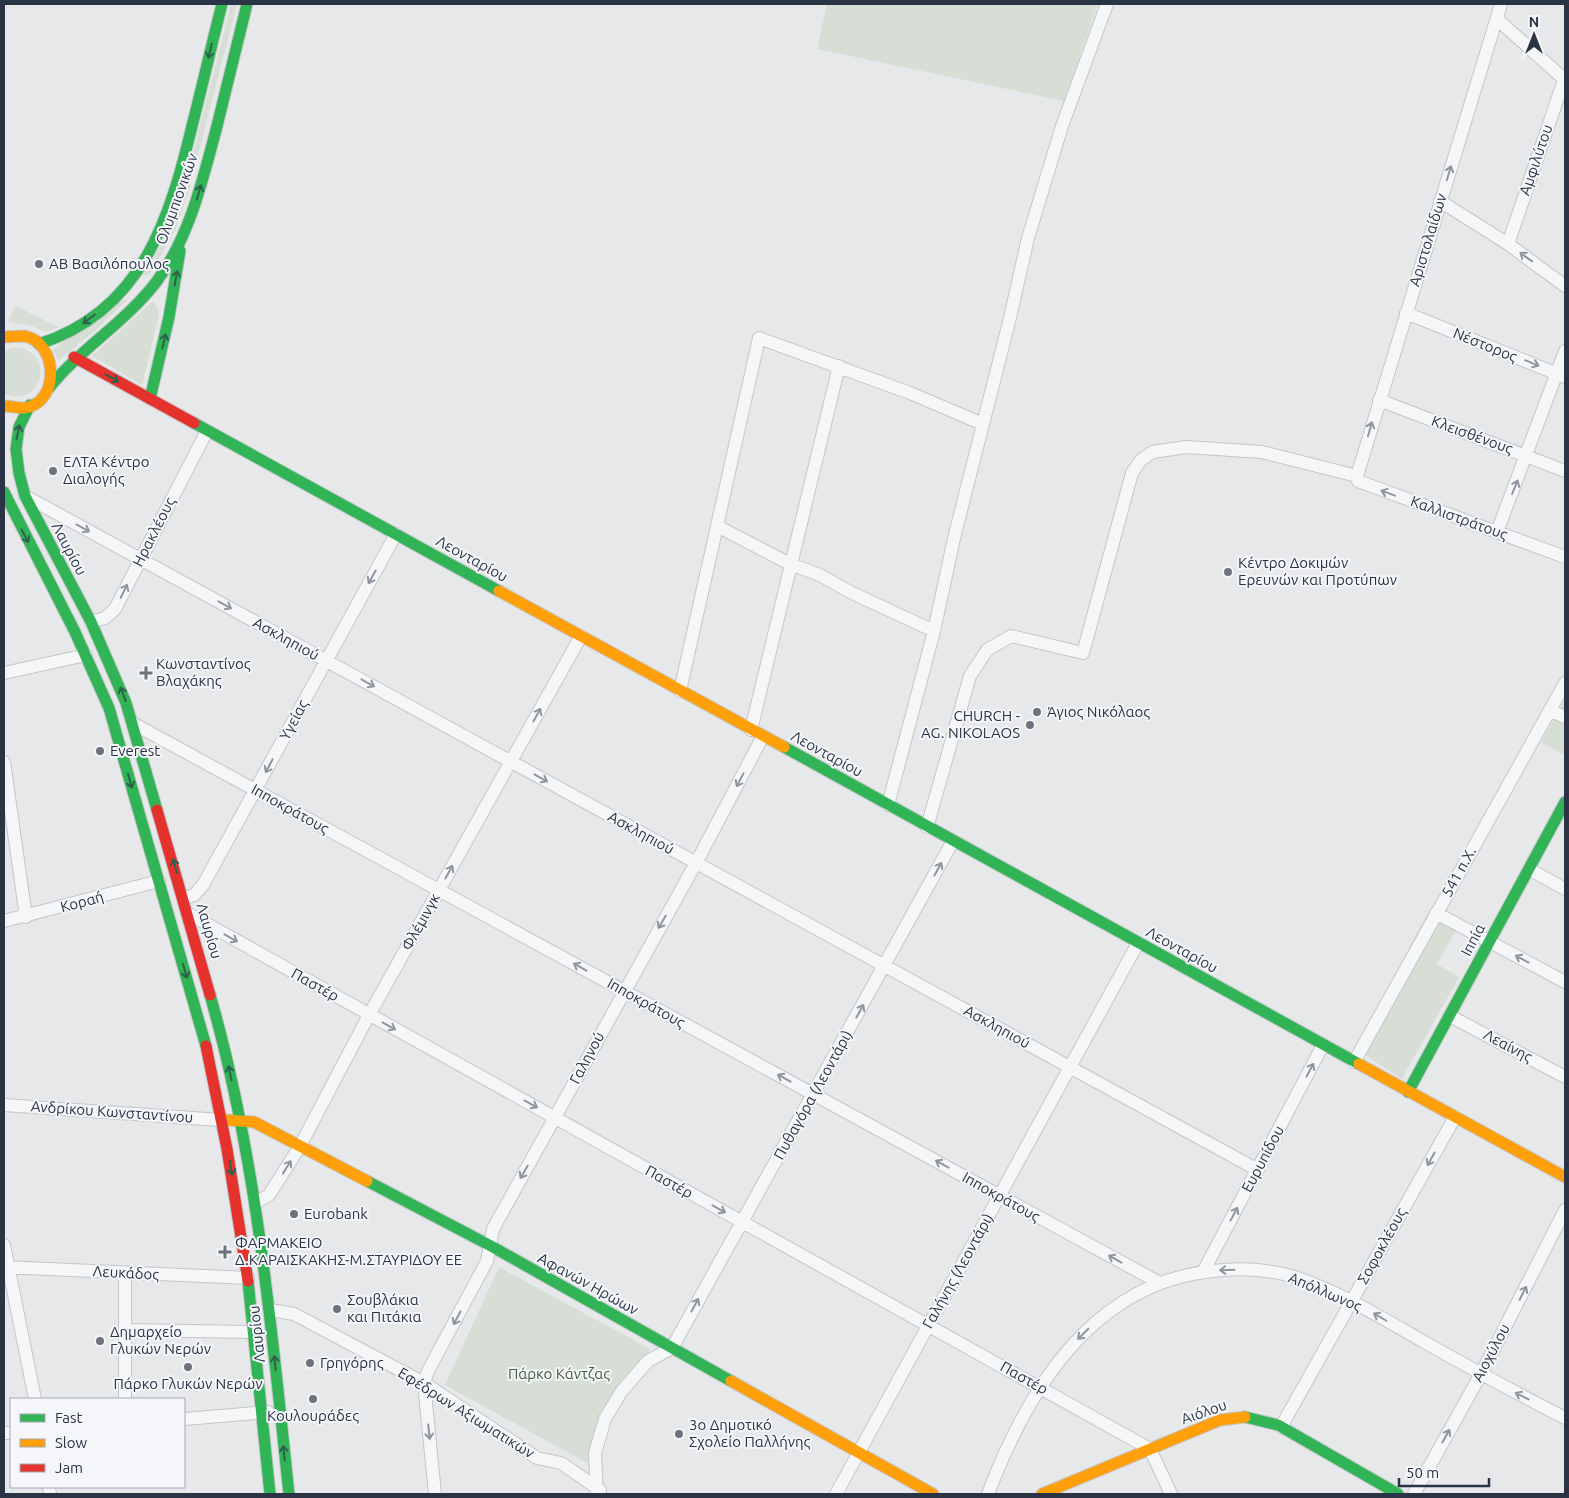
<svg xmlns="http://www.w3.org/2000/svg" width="1569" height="1498" font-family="Ubuntu,sans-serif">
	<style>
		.green { fill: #d6ded6 }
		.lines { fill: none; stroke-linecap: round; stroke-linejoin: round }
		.street-casing { stroke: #c4c6c8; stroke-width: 14 }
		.fast-casing { stroke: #c4c6c8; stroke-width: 13 }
		.slow-casing { stroke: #c4c6c8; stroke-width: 13 }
		.jam-casing { stroke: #c4c6c8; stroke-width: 13 }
		.street { stroke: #f5f6f7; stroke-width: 12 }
		.fast { stroke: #30b455; stroke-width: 11 }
		.slow { stroke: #ff9f0a; stroke-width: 11 }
		.jam { stroke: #e5322d; stroke-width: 11 }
		.oneway { stroke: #2d614b }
		.oneway2 { stroke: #90959e }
		.poi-dot { fill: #6c737f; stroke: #f4f6f9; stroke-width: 2 }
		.labels { text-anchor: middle; stroke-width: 4; stroke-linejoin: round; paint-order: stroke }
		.street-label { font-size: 15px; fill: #2b3445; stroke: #f4f6f9 }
		.poi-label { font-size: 15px; fill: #2b3445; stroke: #f4f6f9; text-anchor: start }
		.park-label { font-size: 15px; fill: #3f6138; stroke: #f4f6f9 }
	</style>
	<rect width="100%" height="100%" fill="#e6e8ea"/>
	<!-- green -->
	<path class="green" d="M 231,4 L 237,4 L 189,190 L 176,229 L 150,274 L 143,275 C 175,230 187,179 200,126 C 210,85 221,45 231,4 Z
		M 827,4 L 1098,4 L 1064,101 L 817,49 Z
		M 130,297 L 98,328 L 58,361 L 53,349 L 121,301 Z
		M 153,301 L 158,308 L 159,315 L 142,385 L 92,356 Z
		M 16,306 L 58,327 L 47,332 L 29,325 L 10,322 L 8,321 Z
		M 19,347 C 58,358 38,409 4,394 L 4,350 Z
		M 1565,699 L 1565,756 L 1541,742 Z
		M 1428,912 L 1457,928 L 1437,964 L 1459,977 L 1402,1079 L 1356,1049 Z
		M 499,1267 L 650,1349 L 587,1463 L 445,1385 Z"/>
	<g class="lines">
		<defs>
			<path id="street" d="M 1497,19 L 1565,80
				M 1440,201 L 1508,244 L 1565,286
				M 1508,244 L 1565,77
				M 1406,313 L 1565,377
				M 1379,400 L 1565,471
				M 1357,476 L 1501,4
				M 1357,476 L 1358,481 L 1565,557
				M 25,496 L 1258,1170
				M 717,526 L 759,338 L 910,393 L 983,424
				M 1497,532 L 1565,351
				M 91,622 L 105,618 L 115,609 L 207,431
				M 4,673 L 86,655
				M 680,691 L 717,526 L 790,564 L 820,575 L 850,592 L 934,631
				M 1550,711 L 1565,717
				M 134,724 L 1158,1282
				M 751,730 L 839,366
				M 4,762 L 26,917
				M 888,805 L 934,631 L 955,534 L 1009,322 L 1028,238 L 1062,126 L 1107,4
				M 927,827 L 970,676 L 987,650 L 1011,636 L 1083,653 L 1132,473 L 1141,460 L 1153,452 L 1186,447 L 1262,452 L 1357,476
				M 1529,869 L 1565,889
				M 184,898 L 194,895 L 203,885 L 396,534
				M 1436,913 L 1565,982
				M 189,914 L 1150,1449 L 1171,1494
				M 4,921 L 159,881
				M 1450,1016 L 1565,1077
				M 1354,1062 L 1565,683
				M 4,1105 L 221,1120
				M 255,1203 L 269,1195 L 300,1146 L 369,1015 L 581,636
				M 4,1245 L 35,1399
				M 4,1267 L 248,1278
				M 1203,1272 L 1323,1045
				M 270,1310 L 294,1314 L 424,1383 L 537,1458 L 561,1463 L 600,1490
				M 125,1330 L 254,1332
				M 125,1399 L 125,1273
				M 184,1419 L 268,1412
				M 1281,1427 L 1455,1117
				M 4,1433 L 11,1433
				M 49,1487 L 50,1494
				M 435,1494 L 424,1383 L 428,1371 L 487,1261 L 493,1229 L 696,863 L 763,736
				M 597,1494 L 595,1453 L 605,1419 L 621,1392 L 648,1361 L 672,1348 L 953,841
				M 836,1494 L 1138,943
				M 988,1494 C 1027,1391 1092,1283 1213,1271 C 1238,1268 1266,1269 1291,1276 C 1339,1291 1382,1318 1426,1343 C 1472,1369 1518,1394 1565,1418
				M 1414,1494 L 1481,1374 L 1565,1210"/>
			<path id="fast" d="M 39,344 C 143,311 170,218 193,122 C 203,83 212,43 222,4
				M 49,388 C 81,348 126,322 157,281 C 190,236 203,179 217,126 C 227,85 237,45 247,4
				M 150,399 L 169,317 L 180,251
				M 30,405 L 19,427 L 16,449 L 19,473 L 25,496 L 91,622 L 126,703 L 157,810
				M 194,423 L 499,591
				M 4,492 L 75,632 L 109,708 L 206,1046
				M 784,747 L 1359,1064
				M 210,995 C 257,1158 271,1326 289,1494
				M 1408,1092 L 1565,802
				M 367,1181 L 491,1246 L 731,1381
				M 248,1281 L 270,1494
				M 1245,1417 L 1278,1425 L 1398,1494"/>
			<path id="slow" d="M 4,337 C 10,337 17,336 24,336 C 59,342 60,404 24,408 C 17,408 10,406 4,406
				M 499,591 L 784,747
				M 1359,1064 L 1565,1177
				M 226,1120 L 254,1122 L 367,1181
				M 731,1381 L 933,1494
				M 1042,1494 L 1220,1420 L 1245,1417"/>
			<path id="jam" d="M 74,357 L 194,423
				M 157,810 L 210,995
				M 206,1046 L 227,1149 L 248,1281"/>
		</defs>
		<!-- street casing -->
		<use href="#street" class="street-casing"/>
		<!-- fast casing -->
		<use href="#fast" class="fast-casing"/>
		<!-- slow casing -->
		<use href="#slow" class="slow-casing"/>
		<!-- jam casing -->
		<use href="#jam" class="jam-casing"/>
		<!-- street -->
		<use href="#street" class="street"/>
		<!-- fast -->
		<use href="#fast" class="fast"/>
		<!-- slow -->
		<use href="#slow" class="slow"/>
		<!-- jam -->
		<use href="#jam" class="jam"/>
	</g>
	<!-- one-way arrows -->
	<defs><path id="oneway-shaft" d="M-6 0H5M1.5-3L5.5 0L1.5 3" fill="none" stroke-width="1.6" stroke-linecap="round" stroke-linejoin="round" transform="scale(1.25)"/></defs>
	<g class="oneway">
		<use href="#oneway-shaft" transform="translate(210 51) rotate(104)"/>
		<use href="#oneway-shaft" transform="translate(199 192) rotate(-74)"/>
		<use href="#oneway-shaft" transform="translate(176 278) rotate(-80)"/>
		<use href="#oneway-shaft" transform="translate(89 319) rotate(143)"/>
		<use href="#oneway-shaft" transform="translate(164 341) rotate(-77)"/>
		<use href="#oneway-shaft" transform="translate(112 378) rotate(29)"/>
		<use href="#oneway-shaft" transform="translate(18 432) rotate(-79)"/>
		<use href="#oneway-shaft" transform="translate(25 536) rotate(62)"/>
		<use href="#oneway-shaft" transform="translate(123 694) rotate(-111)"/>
		<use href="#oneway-shaft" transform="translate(130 781) rotate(74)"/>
		<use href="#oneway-shaft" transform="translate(175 866) rotate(-106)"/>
		<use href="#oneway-shaft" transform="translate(185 971) rotate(74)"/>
		<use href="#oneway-shaft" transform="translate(230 1073) rotate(-102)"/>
		<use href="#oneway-shaft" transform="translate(231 1168) rotate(80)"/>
		<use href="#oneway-shaft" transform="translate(275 1363) rotate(-96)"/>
		<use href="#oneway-shaft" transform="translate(284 1453) rotate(-96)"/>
	</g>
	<g class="oneway2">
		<use href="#oneway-shaft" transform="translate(1449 173) rotate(-73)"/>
		<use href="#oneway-shaft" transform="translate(1526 257) rotate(-144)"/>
		<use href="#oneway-shaft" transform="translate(1532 363) rotate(22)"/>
		<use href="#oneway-shaft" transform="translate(1370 429) rotate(-74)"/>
		<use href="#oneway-shaft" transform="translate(1515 487) rotate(-68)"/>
		<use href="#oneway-shaft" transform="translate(1388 493) rotate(-160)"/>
		<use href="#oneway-shaft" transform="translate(83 528) rotate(29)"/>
		<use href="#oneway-shaft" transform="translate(372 577) rotate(119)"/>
		<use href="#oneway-shaft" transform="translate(124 591) rotate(-64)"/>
		<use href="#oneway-shaft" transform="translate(225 605) rotate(29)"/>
		<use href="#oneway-shaft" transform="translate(368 683) rotate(29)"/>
		<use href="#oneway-shaft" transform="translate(537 715) rotate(-61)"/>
		<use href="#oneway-shaft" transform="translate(269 766) rotate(118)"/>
		<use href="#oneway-shaft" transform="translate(541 778) rotate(29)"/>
		<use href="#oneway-shaft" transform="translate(740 780) rotate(118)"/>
		<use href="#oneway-shaft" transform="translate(938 869) rotate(-61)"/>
		<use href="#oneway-shaft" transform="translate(449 872) rotate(-61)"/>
		<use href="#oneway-shaft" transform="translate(662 922) rotate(120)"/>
		<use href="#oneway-shaft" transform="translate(231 938) rotate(29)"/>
		<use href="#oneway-shaft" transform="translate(1522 959) rotate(-152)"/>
		<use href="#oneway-shaft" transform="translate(580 967) rotate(-151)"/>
		<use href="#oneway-shaft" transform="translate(860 1011) rotate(-61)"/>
		<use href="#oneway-shaft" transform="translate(389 1026) rotate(29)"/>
		<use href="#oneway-shaft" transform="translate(1310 1070) rotate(-62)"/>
		<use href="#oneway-shaft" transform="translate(784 1078) rotate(-151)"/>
		<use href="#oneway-shaft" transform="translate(531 1104) rotate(29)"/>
		<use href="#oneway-shaft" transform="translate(1431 1159) rotate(119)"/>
		<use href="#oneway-shaft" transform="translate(942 1164) rotate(-151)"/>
		<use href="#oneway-shaft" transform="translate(287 1167) rotate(-58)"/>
		<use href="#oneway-shaft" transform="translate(524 1172) rotate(120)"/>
		<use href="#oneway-shaft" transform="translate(719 1209) rotate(29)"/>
		<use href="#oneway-shaft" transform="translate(1234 1214) rotate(-62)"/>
		<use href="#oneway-shaft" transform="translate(1115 1259) rotate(-151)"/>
		<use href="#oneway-shaft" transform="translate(1227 1270) rotate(178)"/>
		<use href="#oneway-shaft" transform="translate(1523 1293) rotate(-63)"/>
		<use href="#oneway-shaft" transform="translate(695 1305) rotate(-61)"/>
		<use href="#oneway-shaft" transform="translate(1380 1317) rotate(-150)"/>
		<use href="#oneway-shaft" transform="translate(457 1318) rotate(118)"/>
		<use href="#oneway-shaft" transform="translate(1083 1334) rotate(135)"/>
		<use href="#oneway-shaft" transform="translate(1522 1396) rotate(-153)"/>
		<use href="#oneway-shaft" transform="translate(429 1432) rotate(84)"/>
		<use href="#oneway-shaft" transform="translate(1446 1436) rotate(-61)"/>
	</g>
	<!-- markers -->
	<g class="poi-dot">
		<circle cx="39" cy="264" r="5"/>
		<circle cx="53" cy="471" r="5"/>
		<circle cx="1228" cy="572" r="5"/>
		<path d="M143.5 665.5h5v5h5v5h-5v5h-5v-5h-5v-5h5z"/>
		<circle cx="1037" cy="712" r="5"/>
		<circle cx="1030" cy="725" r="5"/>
		<circle cx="100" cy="751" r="5"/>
		<circle cx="294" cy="1214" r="5"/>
		<path d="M222.5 1244.5h5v5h5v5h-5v5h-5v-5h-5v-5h5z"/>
		<circle cx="337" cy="1309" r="5"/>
		<circle cx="100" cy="1341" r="5"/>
		<circle cx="310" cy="1363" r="5"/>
		<circle cx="188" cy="1367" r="5"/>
		<circle cx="313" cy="1399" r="5"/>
		<circle cx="679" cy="1434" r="5"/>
	</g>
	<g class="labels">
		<!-- street labels -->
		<g class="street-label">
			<text transform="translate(1536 160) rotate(-71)" y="5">Αμφιλύτου</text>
			<text transform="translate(177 199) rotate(-70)" y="5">Ολυμπιονικών</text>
			<text transform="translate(1428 240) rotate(-73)" y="5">Αριστολαίδων</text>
			<text transform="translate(1485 345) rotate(22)" y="5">Νέστορος</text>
			<text transform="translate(1472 435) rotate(20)" y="5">Κλεισθένους</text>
			<text transform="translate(1459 518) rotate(20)" y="5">Καλλιστράτους</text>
			<text transform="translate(154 532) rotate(-63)" y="5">Ηρακλέους</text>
			<text transform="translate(69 549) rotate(62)" y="5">Λαυρίου</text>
			<text transform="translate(472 559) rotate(29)" y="5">Λεονταρίου</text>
			<text transform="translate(286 639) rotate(29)" y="5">Ασκληπιού</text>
			<text transform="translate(294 720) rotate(-62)" y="5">Υγείας</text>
			<text transform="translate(827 754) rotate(29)" y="5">Λεονταρίου</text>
			<text transform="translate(290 809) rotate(29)" y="5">Ιπποκράτους</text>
			<text transform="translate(641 833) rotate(29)" y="5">Ασκληπιού</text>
			<text transform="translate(1459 872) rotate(-61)" y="5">541 π.Χ.</text>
			<text transform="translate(82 902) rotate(-15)" y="5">Κοραή</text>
			<text transform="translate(421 922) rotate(-61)" y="5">Φλέμινγκ</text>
			<text transform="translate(209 931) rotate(74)" y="5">Λαυρίου</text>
			<text transform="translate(1473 940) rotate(-62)" y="5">Ιππία</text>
			<text transform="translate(1182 950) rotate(29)" y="5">Λεονταρίου</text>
			<text transform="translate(315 985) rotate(29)" y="5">Παστέρ</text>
			<text transform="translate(646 1003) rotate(29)" y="5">Ιπποκράτους</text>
			<text transform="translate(997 1027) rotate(29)" y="5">Ασκληπιού</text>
			<text transform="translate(1508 1046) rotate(28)" y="5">Λεαίνης</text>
			<text transform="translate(587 1058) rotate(-62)" y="5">Γαληνού</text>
			<text transform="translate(813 1095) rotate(-61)" y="5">Πυθαγόρα (Λεοντάρι)</text>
			<text transform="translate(112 1112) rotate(4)" y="5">Ανδρίκου Κωνσταντίνου</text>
			<text transform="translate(1263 1159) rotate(-62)" y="5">Ευρυπίδου</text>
			<text transform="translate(669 1182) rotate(29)" y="5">Παστέρ</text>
			<text transform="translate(1001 1197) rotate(29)" y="5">Ιπποκράτους</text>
			<text transform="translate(1382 1246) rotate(-61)" y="5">Σοφοκλέους</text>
			<text transform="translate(958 1271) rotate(-61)" y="5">Γαλήνης (Λεοντάρι)</text>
			<text transform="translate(126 1273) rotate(3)" y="5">Λευκάδος</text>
			<text transform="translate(588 1284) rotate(29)" y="5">Αφανών Ηρώων</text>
			<text transform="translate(1325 1292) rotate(23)" y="5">Απόλλωνος</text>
			<text transform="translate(257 1334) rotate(-96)" y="5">Λαυρίου</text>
			<text transform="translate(1491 1353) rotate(-62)" y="5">Αιοχύλου</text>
			<text transform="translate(1024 1378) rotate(29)" y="5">Παστέρ</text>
			<text transform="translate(1204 1412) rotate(-19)" y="5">Αιόλου</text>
			<text transform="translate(466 1413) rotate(32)" y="5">Εφέδρων Αξιωματικών</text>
		</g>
		<!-- poi labels -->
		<g class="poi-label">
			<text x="49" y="269">ΑΒ Βασιλόπουλος</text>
			<text x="63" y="467">ΕΛΤΑ Κέντρο<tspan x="63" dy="17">Διαλογής</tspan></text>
			<text x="1238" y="568">Κέντρο Δοκιμών<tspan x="1238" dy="17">Ερευνών και Προτύπων</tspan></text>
			<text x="156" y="669">Κωνσταντίνος<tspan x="156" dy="17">Βλαχάκης</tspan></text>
			<text x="1047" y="717">Άγιος Νικόλαος</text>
			<text x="1020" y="721" text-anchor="end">CHURCH -<tspan x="1020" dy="17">AG. NIKOLAOS</tspan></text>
			<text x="110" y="756">Everest</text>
			<text x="304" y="1219">Eurobank</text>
			<text x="235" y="1248">ΦΑΡΜΑΚΕΙΟ<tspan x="235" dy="17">Δ.ΚΑΡΑΙΣΚΑΚΗΣ-Μ.ΣΤΑΥΡΙΔΟΥ ΕΕ</tspan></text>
			<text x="347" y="1305">Σουβλάκια<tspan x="347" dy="17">και Πιτάκια</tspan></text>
			<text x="110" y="1337">Δημαρχείο<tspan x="110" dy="17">Γλυκών Νερών</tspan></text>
			<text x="320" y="1368">Γρηγόρης</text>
			<text x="188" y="1389" text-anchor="middle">Πάρκο Γλυκών Νερών</text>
			<text x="313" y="1421" text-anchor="middle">Κουλουράδες</text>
			<text x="689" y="1430">3ο Δημοτικό<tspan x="689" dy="17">Σχολείο Παλλήνης</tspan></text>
		</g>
		<!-- park labels -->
		<g class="park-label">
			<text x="559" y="1379">Πάρκο Κάντζας</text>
		</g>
	</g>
	<!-- border -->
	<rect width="1569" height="1498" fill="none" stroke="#2b3445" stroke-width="10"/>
	<!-- legend -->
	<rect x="10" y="1398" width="175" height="90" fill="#f4f6f9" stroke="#a4a8b1"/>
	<rect x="20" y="1414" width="25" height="8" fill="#30b455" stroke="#a4a8b1"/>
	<text x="55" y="1423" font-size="15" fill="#2b3445">Fast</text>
	<rect x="20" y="1439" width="25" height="8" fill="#ff9f0a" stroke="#a4a8b1"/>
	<text x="55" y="1448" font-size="15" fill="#2b3445">Slow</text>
	<rect x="20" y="1464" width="25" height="8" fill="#e5322d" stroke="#a4a8b1"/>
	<text x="55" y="1473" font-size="15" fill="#2b3445">Jam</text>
	<!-- north arrow -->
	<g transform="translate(1534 35)" stroke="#f4f6f9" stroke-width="4" paint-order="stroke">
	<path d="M0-4L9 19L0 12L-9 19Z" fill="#2b3445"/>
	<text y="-8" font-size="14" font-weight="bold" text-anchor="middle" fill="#2b3445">N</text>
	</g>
	<!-- scale -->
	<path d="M1399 1478v8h90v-8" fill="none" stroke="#2b3445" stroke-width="2.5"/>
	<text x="1406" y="1478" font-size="15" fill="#2b3445" stroke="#f4f6f9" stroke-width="4" paint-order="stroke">50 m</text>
</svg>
